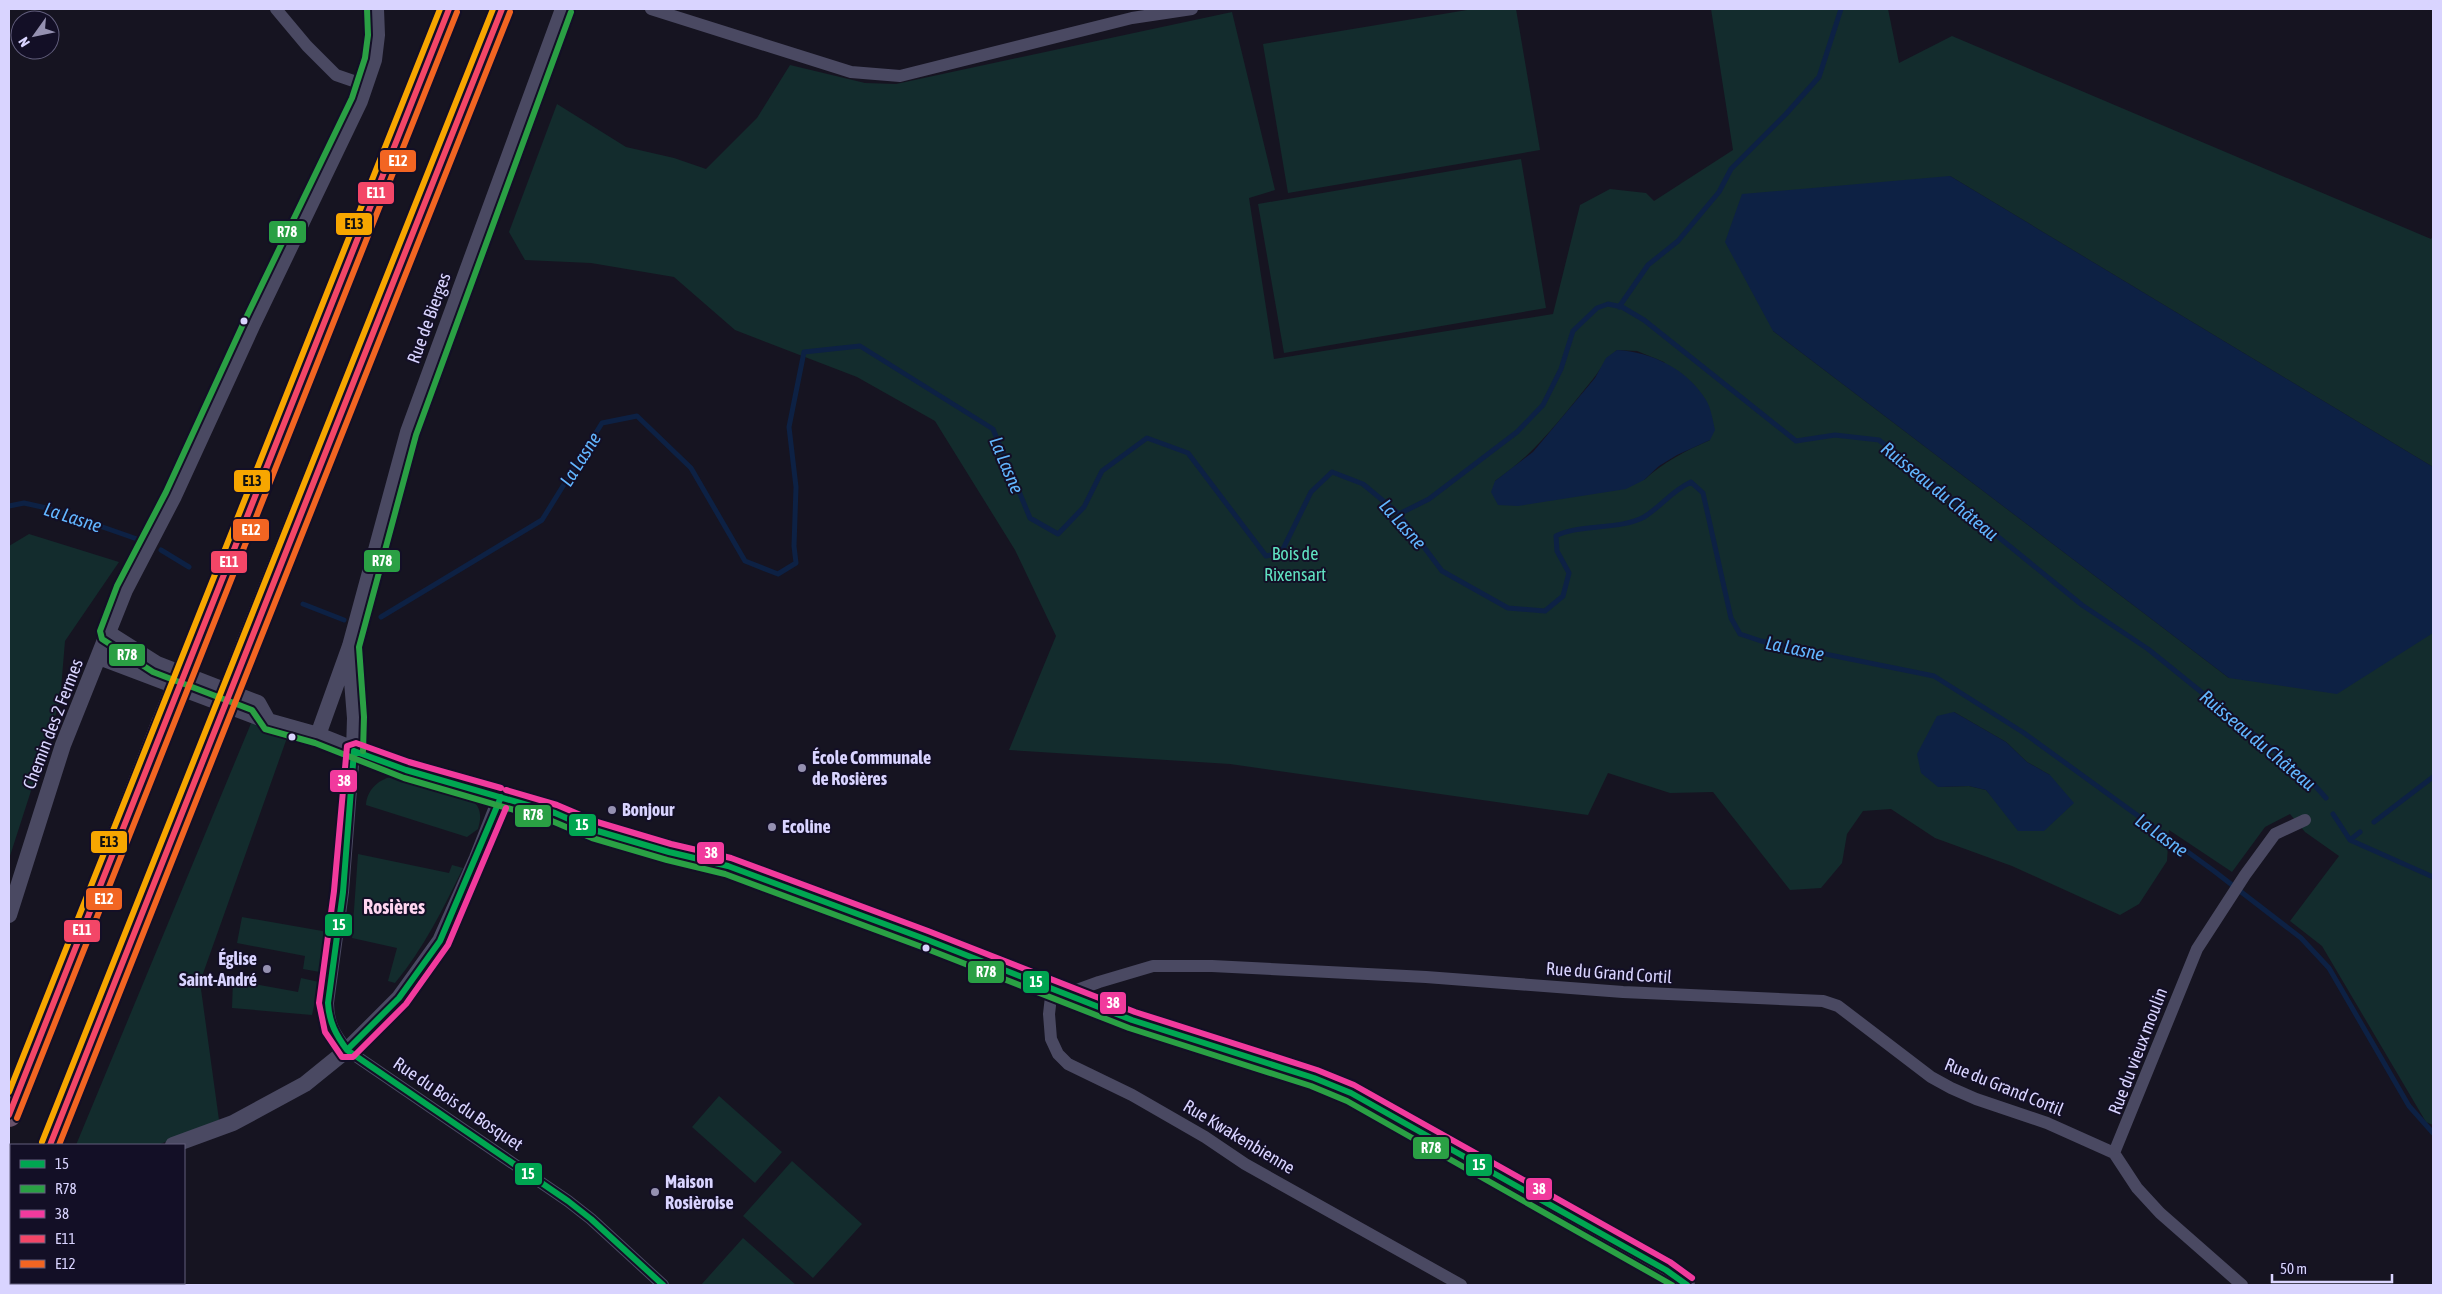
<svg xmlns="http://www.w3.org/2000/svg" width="2442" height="1294" font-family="'Asap Condensed',sans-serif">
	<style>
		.green { fill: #132c2d; fill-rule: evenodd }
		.water { fill: #0d2144 }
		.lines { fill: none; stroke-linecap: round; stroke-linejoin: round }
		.stream { stroke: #0d2144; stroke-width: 5 }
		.minor { stroke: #4a4962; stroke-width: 12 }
		.tertiary { stroke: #4a4962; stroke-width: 16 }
		.motorway { stroke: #67516a; stroke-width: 24 }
		.motorway-bridge { stroke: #67516a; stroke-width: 24 }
		.bus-1-casing { stroke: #130f26; stroke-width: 10 }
		.bus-2-casing { stroke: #130f26; stroke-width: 10 }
		.bus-3-casing { stroke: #130f26; stroke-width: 10 }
		.bus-4-casing { stroke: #130f26; stroke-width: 10 }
		.bus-5-casing { stroke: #130f26; stroke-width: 10 }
		.bus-6-casing { stroke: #130f26; stroke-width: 10 }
		.bus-1 { stroke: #00a651; stroke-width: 6 }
		.bus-2 { stroke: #2aa044; stroke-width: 6 }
		.bus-3 { stroke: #f13a9d; stroke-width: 6 }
		.bus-4 { stroke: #f34667; stroke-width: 6 }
		.bus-5 { stroke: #f26522; stroke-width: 6 }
		.bus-6 { stroke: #f7a600; stroke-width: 6 }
		.bus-dot { fill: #d9d4ff; stroke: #130f26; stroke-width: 2 }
		.poi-dot { fill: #9591b1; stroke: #130f26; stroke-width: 2 }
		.labels { text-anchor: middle; stroke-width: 4; stroke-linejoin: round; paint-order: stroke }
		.street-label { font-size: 18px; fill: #d9d4ff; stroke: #130f26 }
		.park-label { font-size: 18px; fill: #5fe0c0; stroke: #130f26 }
		.poi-label { font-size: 18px; font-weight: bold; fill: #d9d4ff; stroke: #130f26; text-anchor: start }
		.water-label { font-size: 19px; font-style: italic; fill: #62b6ff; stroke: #130f26 }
		.quarter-label { font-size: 20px; font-weight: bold; fill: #ffd6f0; stroke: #130f26 }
		.line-badge { stroke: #130f26; stroke-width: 2 }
		.badge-label { font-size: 14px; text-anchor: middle; font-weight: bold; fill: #fff }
		.pale-badge-label { font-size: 14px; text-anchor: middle; font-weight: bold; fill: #111 }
	</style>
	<rect width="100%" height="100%" fill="#161421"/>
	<!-- green -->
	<path class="green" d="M 1473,9 L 1516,9 L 1540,150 L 1288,193 L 1263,44 Z
		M 1711,9 L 1888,9 L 1899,63 L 1952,36 L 2431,239 L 2433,236 L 2433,467 L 1950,176 L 1773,331 L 2229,678 L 2433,629 L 2433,1125 L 2426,1122 L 2322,946 L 2290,921 L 2339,856 L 2305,832 L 2290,814 L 2265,827 L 2232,872 L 2169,830 L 2167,861 L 2139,904 L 2120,915 L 2012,866 L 1935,838 L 1891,809 L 1863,811 L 1847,834 L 1842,863 L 1821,888 L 1790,890 L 1713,792 L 1670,793 L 1608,773 L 1588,815 L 1230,764 L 1009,750 L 1056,636 L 1015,550 L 935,421 L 857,377 L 735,330 L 674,277 L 591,263 L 525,260 L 509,232 L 557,104 L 626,147 L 674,158 L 706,169 L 757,118 L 790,65 L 865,83 L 896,84 L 1232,12 L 1275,190 L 1249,198 L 1274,359 L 1553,314 L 1580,205 L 1610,189 L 1646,193 L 1654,201 L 1733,150 ZM 1617,350 L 1637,351 L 1664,362 L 1710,440 C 1685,451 1664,462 1644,480 L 1495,481 C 1536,453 1562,417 1593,379 C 1602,368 1605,359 1617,350 ZM 1954,712 L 2006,742 L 2027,762 L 2050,775 L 1998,804 L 1986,790 L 1969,786 L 1938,787 Z
		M 1521,159 L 1546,308 L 1284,353 L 1258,204 Z
		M 29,534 L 119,562 L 65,641 L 60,701 L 9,859 L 9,546 Z
		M 252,721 L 288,735 L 200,982 L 219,1120 L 158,1145 L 76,1145 Z
		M 395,776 C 409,780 466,794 473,801 C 482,809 481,819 478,829 L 467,837 L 366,805 C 367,789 380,778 395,776 Z
		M 358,854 L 449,873 L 452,865 L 463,868 C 443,909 424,948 395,983 L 388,981 L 397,948 L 352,938 Z
		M 242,917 L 328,932 L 320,972 L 303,969 L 305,956 L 237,943 Z
		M 301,978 L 319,982 L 312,1015 L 232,1008 L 233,980 L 298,992 Z
		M 719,1096 L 782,1152 L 755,1183 L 692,1127 Z
		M 792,1161 L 862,1224 L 813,1278 L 743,1216 Z
		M 743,1238 L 796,1285 L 701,1285 Z"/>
	<!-- water -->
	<path class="water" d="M 1950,176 L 2433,467 L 2433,633 L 2337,694 L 2229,678 L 1773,331 L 1725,242 L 1742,194 Z
		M 1617,350 C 1652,352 1687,369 1706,400 C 1711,408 1713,421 1715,430 L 1710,440 L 1677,455 L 1659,466 L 1644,480 L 1626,489 L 1518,506 L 1498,505 L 1491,492 L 1495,481 L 1533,452 L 1595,378 L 1606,358 Z
		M 1954,712 L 2006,742 L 2027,762 L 2050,775 L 2074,803 L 2044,831 L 2018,831 L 1986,790 L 1969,786 L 1938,787 L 1921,773 L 1917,754 L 1937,716 Z"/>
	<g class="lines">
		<!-- stream -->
		<path class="stream" d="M 1619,307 L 1648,265 L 1678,241 L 1719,192 L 1731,169 L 1786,114 L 1819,77 L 1841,9
			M 9,506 L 24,503 L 51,509 L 137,539
			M 1399,514 L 1429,499 L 1517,432 L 1543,405 L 1561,369 L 1573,331 L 1597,308 L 1608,304 L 1622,307 L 1644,320 L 1796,441 L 1835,435 L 1879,440 L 2082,605 L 2148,649 L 2272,749 L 2309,779 L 2326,798
			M 161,550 L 189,567
			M 303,604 L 344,620
			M 381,617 L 542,520 L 602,423 L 637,416 L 691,468 L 745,561 L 778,574 L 796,563 L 794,546 L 796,487 L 789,427 L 804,352 L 860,346 L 993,429 L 1030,518 L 1058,534 L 1084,507 L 1102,471 L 1147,438 L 1188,453 L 1266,556 L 1281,553 L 1311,492 L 1332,472 L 1363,484 L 1399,514 L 1442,571 L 1508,608 L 1545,611 L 1563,596 L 1569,573 L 1557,551 L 1556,536 C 1577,524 1621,530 1644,517 C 1662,506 1670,492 1691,482 L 1703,493 L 1731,618 L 1740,634 L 1761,641 L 1934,676 L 2024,733 L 2214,871 L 2301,938 L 2329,968 L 2409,1106 L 2433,1133
			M 2333,814 L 2350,840 L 2433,877
			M 2374,822 L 2433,777
			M 2350,840 L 2360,832"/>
		<!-- minor -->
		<path class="minor" d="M 276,9 L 307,46 L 336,75 L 365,85
			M 651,9 L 851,72 L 900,76 L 1132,18 L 1192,9
			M 354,751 L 343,892 L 328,1003 C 328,1024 335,1034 347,1050 L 568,1201 L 591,1219 L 663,1285
			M 1052,988 L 1049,1014 L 1051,1039 L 1058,1054 L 1068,1064 L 1132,1095 L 1205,1137 L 1245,1164 L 1461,1285
			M 1066,994 L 1099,982 L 1153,966 L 1212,966 L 1426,977 L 1623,992 L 1823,1001 L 1838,1006 L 1931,1077 L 1951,1088 L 1976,1099 L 2047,1123 L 2114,1153
			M 2114,1153 L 2197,949 L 2245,875 L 2275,834 L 2305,820
			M 2114,1153 L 2137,1188 L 2160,1213 L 2242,1285
			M 57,1285 L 58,1283"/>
		<!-- tertiary -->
		<path class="tertiary" d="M 108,633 L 157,664 L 258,703 L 268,721 L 318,735 L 406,770 L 555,813 L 594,830 L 669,852 L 728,866 L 925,939 L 1132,1020 L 1314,1078 L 1351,1093 L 1666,1270 L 1687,1285
			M 350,656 L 355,718 L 354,751
			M 99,657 L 268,721
			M 318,735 L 350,646 L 408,432 L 563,9
			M 9,915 L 63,745 L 125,590 L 174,496 L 252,326 L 360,101 L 374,60 L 377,35 L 376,9
			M 173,1145 L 233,1123 L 305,1084 L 347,1050 L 399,998 L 440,941 L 477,858 L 501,797"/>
		<!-- motorway -->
		<path class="motorway" d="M 200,633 L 449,9
			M 248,644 L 502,9
			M 9,1115 L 163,724
			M 50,1145 L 209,744
			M 9,1248 L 11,1242
			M 34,1285 L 35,1283"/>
		<!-- motorway-bridge -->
		<path class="motorway-bridge" d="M 163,724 L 200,633
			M 209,744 L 248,644"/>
		<defs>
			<path id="bus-1" d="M 354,751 L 406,770 L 555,813 L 594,830 L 669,852 L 728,866 L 925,939 L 1132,1020 L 1314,1078 L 1351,1093 L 1666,1270 L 1687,1285
				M 354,751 L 343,892 L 328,1003 C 329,1022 336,1035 347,1050 L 568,1201 L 591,1219 L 663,1285
				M 347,1050 L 399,998 L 440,941 L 501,797"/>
			<path id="bus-2" d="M 367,9 L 368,35 L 365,58 L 352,98 L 244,322 L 166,492 L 117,586 L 100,631 L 102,639 L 153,672 L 252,710 L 265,729 L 315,743 L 404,778 L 552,821 L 592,838 L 667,860 L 725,874 L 922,947 L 1129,1028 L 1311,1086 L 1347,1101 L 1672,1285
				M 363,751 L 364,717 L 359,647 L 416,435 L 571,12"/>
			<path id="bus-3" d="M 501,788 L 409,762 L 356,743 L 347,746 L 334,891 L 319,1003 L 325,1032 L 342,1057 L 353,1057 L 406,1004 L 448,945 L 506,808
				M 506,790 L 557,805 L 597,822 L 671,844 L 731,858 L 928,931 L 1135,1012 L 1317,1070 L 1354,1085 L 1670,1262 L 1692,1278"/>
			<path id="bus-4" d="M 9,1115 L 449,9
				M 50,1145 L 502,9"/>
			<path id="bus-5" d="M 17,1118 L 457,12
				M 59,1145 L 510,12"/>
			<path id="bus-6" d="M 9,1092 L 440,9
				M 42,1142 L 493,9"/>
		</defs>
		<!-- bus-1 casing -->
		<use href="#bus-1" class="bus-1-casing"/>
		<!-- bus-2 casing -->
		<use href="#bus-2" class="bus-2-casing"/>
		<!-- bus-3 casing -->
		<use href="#bus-3" class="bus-3-casing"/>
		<!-- bus-4 casing -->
		<use href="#bus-4" class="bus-4-casing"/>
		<!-- bus-5 casing -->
		<use href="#bus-5" class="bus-5-casing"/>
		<!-- bus-6 casing -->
		<use href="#bus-6" class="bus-6-casing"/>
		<!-- bus-1 -->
		<use href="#bus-1" class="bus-1"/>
		<!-- bus-2 -->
		<use href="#bus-2" class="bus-2"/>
		<!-- bus-3 -->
		<use href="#bus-3" class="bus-3"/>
		<!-- bus-4 -->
		<use href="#bus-4" class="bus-4"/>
		<!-- bus-5 -->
		<use href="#bus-5" class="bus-5"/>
		<!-- bus-6 -->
		<use href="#bus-6" class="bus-6"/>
	</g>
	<!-- markers -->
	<g class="bus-dot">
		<circle cx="244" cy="321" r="4.5"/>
		<circle cx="292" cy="737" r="4.5"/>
		<circle cx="926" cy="948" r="4.5"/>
	</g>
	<g class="poi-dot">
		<circle cx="802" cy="768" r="5"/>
		<circle cx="612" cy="810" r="5"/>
		<circle cx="772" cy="827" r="5"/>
		<circle cx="267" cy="969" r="5"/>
		<circle cx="655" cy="1192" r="5"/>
	</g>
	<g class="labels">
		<!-- street labels -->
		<g class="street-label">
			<text transform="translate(429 318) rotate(-70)" y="6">Rue de Bierges</text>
			<text transform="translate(53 724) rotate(-69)" y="6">Chemin des 2 Fermes</text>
			<text transform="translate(1609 973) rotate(4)" y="6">Rue du Grand Cortil</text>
			<text transform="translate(2138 1051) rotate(-69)" y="6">Rue du vieux moulin</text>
			<text transform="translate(2004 1087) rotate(22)" y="6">Rue du Grand Cortil</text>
			<text transform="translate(458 1104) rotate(34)" y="6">Rue du Bois du Bosquet</text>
			<text transform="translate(1239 1137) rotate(31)" y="6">Rue Kwakenbienne</text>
		</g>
		<!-- park labels -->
		<g class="park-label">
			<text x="1295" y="560">Bois de<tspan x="1295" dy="21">Rixensart</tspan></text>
		</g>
		<!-- poi labels -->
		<g class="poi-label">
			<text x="812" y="764">École Communale<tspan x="812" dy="21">de Rosières</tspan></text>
			<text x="622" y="816">Bonjour</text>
			<text x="782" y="833">Ecoline</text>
			<text x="257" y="965" text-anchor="end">Église<tspan x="257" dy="21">Saint-André</tspan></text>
			<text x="665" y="1188">Maison<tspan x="665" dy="21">Rosièroise</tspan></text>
		</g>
		<!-- water labels -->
		<g class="water-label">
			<text transform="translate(580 459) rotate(-58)" y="7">La Lasne</text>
			<text transform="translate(1007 465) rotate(67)" y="7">La Lasne</text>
			<text transform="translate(1940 491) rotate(39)" y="7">Ruisseau du Château</text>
			<text transform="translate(73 517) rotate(18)" y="7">La Lasne</text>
			<text transform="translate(1403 524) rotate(48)" y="7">La Lasne</text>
			<text transform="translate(1795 648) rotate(12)" y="7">La Lasne</text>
			<text transform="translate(2258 740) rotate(40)" y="7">Ruisseau du Château</text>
			<text transform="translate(2162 835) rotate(36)" y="7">La Lasne</text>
		</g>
		<!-- quarter labels -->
		<g class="quarter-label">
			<text x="394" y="914">Rosières</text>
		</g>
	</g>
	<g class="line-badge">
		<rect x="379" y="149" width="38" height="24" rx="5" fill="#f26522"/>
		<rect x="357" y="181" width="38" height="24" rx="5" fill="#f34667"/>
		<rect x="335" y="212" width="38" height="24" rx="5" fill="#f7a600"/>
		<rect x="268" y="220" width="39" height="24" rx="5" fill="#2aa044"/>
		<rect x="233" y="469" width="38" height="24" rx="5" fill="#f7a600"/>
		<rect x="232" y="518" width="38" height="24" rx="5" fill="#f26522"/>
		<rect x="363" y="549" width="38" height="24" rx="5" fill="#2aa044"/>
		<rect x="210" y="550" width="38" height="24" rx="5" fill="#f34667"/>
		<rect x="108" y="643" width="38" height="24" rx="5" fill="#2aa044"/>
		<rect x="329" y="769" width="29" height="24" rx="5" fill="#f13a9d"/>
		<rect x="514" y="804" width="38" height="24" rx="5" fill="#2aa044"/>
		<rect x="568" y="813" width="29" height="24" rx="5" fill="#00a651"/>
		<rect x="90" y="830" width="38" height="24" rx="5" fill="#f7a600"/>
		<rect x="696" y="841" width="29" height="24" rx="5" fill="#f13a9d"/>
		<rect x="85" y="887" width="38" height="24" rx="5" fill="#f26522"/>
		<rect x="324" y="913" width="29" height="24" rx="5" fill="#00a651"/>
		<rect x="63" y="919" width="38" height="24" rx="5" fill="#f34667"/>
		<rect x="967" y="960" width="38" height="24" rx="5" fill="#2aa044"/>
		<rect x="1022" y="970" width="28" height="24" rx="5" fill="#00a651"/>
		<rect x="1099" y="991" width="28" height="24" rx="5" fill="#f13a9d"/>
		<rect x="1412" y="1136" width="38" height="24" rx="5" fill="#2aa044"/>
		<rect x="1465" y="1153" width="28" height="24" rx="5" fill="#00a651"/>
		<rect x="514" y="1162" width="29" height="24" rx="5" fill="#00a651"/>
		<rect x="1525" y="1177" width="28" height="24" rx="5" fill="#f13a9d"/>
	</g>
	<g class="badge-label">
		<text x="398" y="166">E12</text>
		<text x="376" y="198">E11</text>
		<text x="287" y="237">R78</text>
		<text x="251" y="535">E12</text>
		<text x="382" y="566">R78</text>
		<text x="229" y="567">E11</text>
		<text x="127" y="660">R78</text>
		<text x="344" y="786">38</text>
		<text x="533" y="820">R78</text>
		<text x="582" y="830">15</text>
		<text x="711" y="858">38</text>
		<text x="104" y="904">E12</text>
		<text x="339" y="930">15</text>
		<text x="82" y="935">E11</text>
		<text x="986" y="977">R78</text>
		<text x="1036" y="987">15</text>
		<text x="1113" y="1008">38</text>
		<text x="1431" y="1153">R78</text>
		<text x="1479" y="1170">15</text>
		<text x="528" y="1179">15</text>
		<text x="1539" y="1194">38</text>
	</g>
	<g class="pale-badge-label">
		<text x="354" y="229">E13</text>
		<text x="252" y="486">E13</text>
		<text x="109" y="847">E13</text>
	</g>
	<!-- border -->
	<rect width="2442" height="1294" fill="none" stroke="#d9d4ff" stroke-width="20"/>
	<!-- legend -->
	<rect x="10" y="1144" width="175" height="140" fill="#130f26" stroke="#625e7d"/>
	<rect x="20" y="1160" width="25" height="8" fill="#00a651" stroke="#625e7d"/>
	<text x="55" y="1169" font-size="15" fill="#d9d4ff">15</text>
	<rect x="20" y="1185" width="25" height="8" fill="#2aa044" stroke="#625e7d"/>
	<text x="55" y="1194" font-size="15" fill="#d9d4ff">R78</text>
	<rect x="20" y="1210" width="25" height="8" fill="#f13a9d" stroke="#625e7d"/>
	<text x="55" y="1219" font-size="15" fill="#d9d4ff">38</text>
	<rect x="20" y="1235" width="25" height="8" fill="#f34667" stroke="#625e7d"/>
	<text x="55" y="1244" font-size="15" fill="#d9d4ff">E11</text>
	<rect x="20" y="1260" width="25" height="8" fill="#f26522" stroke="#625e7d"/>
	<text x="55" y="1269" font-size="15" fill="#d9d4ff">E12</text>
	<!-- north arrow -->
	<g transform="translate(35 35) rotate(237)"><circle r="24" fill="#130f26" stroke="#625e7d"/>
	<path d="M0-4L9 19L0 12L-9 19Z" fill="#9591b1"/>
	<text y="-8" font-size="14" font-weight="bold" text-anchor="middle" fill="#d9d4ff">N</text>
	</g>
	<!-- scale -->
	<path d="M2272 1274v8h120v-8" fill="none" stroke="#d9d4ff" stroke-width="2.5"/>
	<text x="2280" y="1274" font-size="15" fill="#d9d4ff" stroke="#130f26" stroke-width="4" paint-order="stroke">50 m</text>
</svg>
